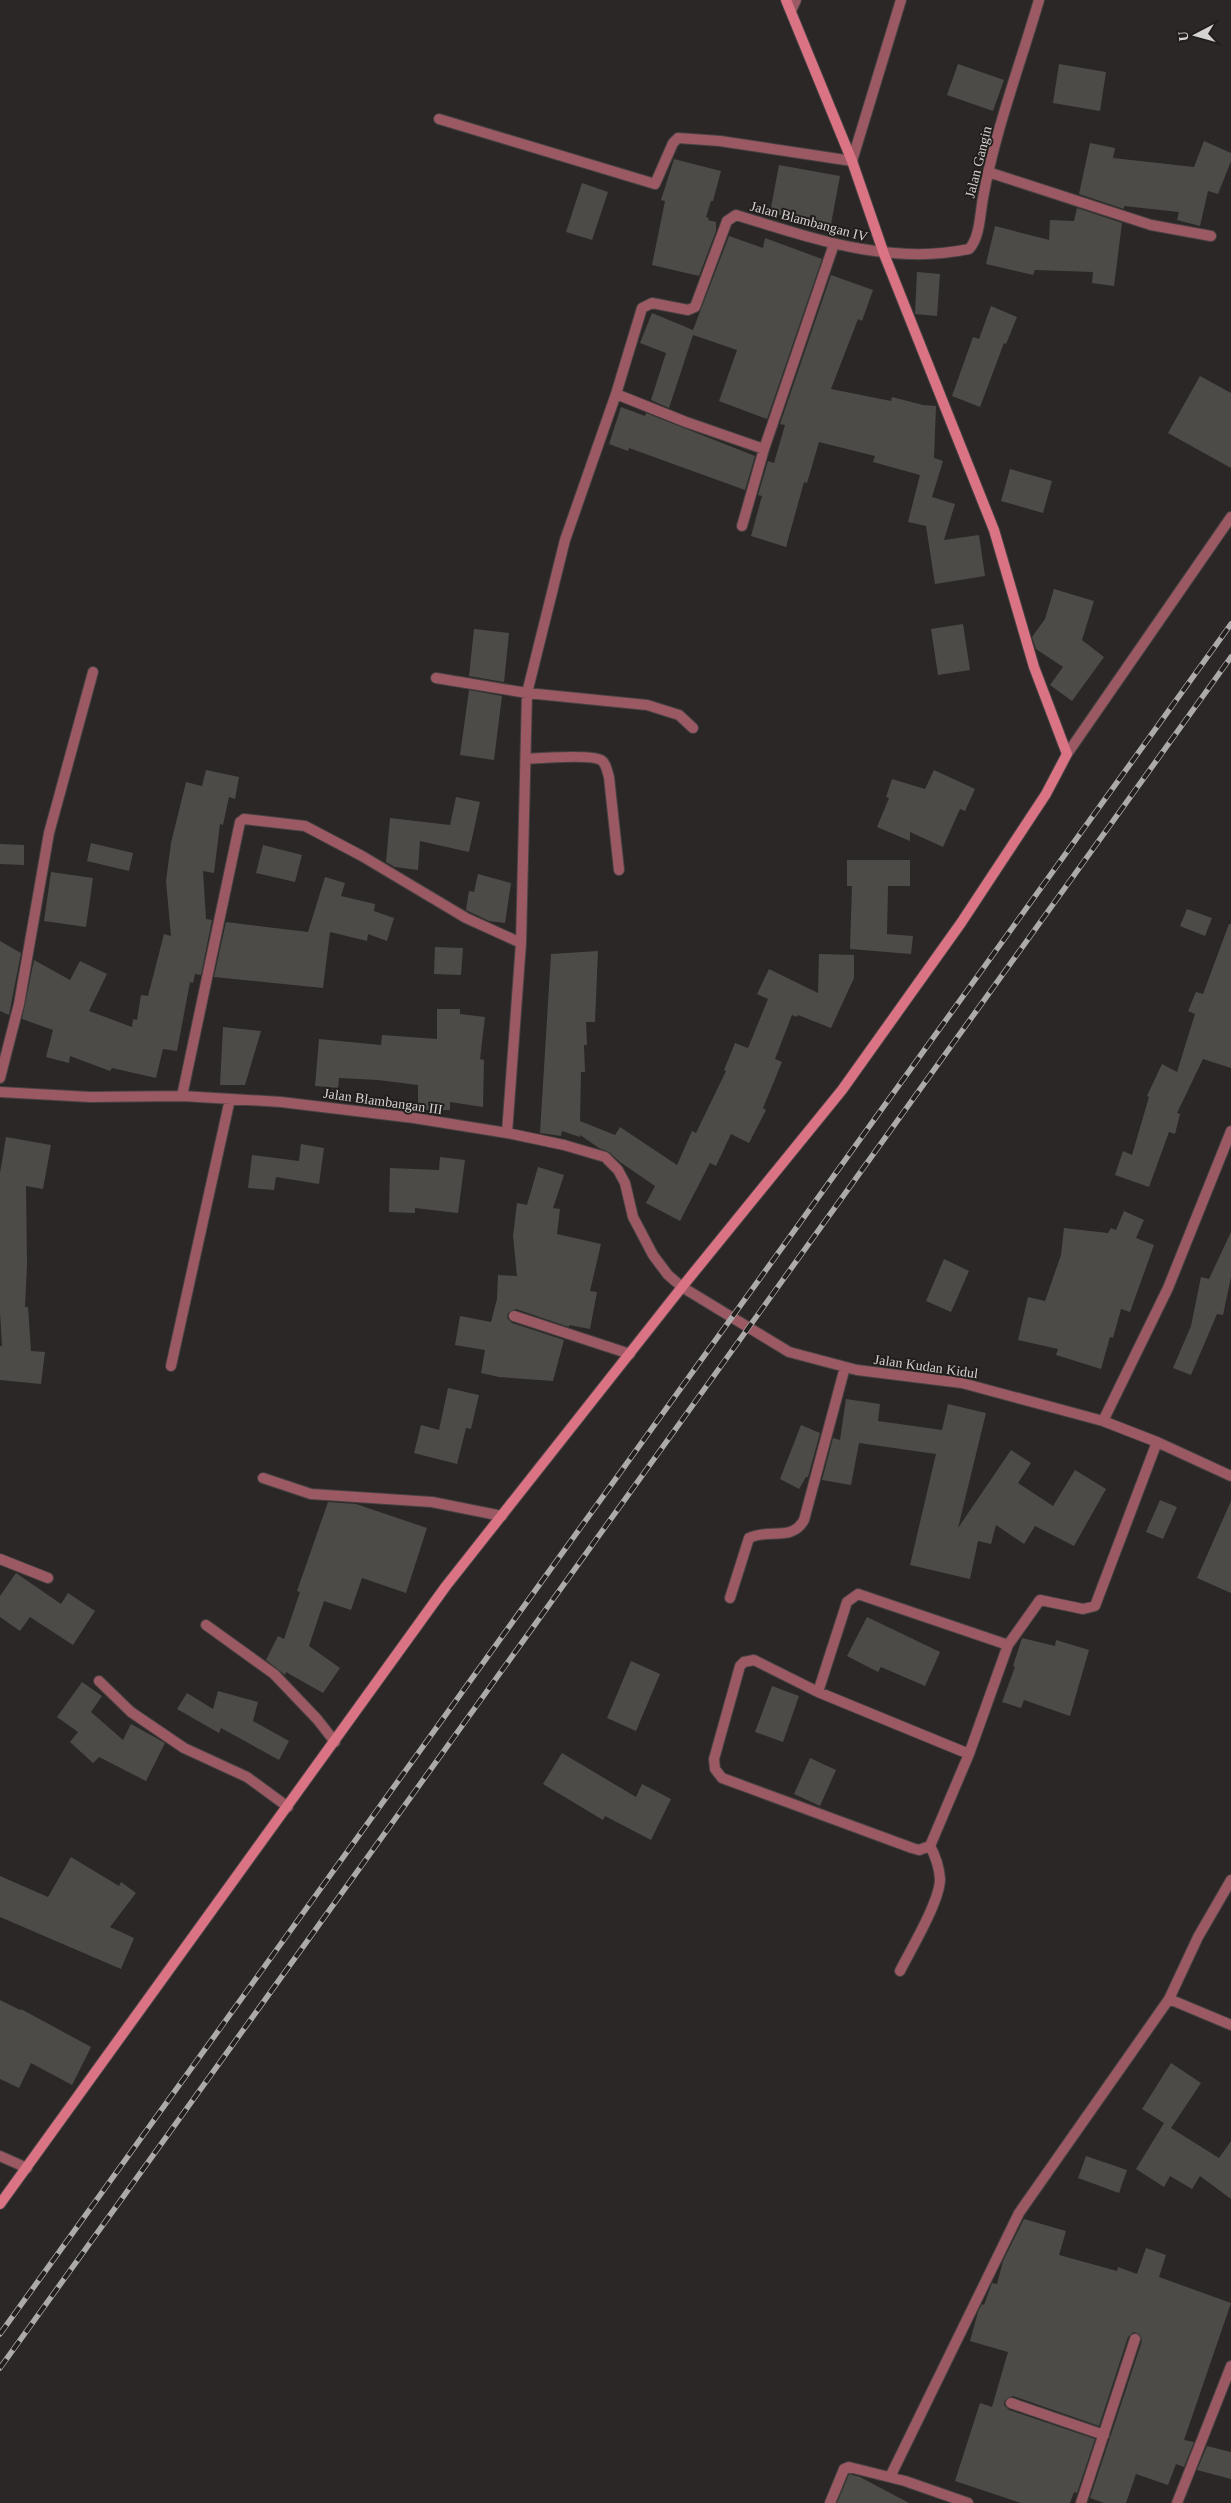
<svg xmlns="http://www.w3.org/2000/svg" width="1231" height="2503" font-family="Georgia,serif">
	<style>
		.building { fill: #4d4b48 }
		.lines { fill: none; stroke-linecap: round; stroke-linejoin: round }
		.lane-casing { stroke: #464242; stroke-width: 12 }
		.street-casing { stroke: #464242; stroke-width: 12 }
		.secondary-casing { stroke: #464242; stroke-width: 12 }
		.lane { stroke: #9a5963; stroke-width: 10 }
		.street { stroke: #9a5963; stroke-width: 10 }
		.secondary { stroke: #da7384; stroke-width: 10 }
		.rail-casing { stroke: #adaaaa; stroke-width: 5.5 }
		.rail { stroke: #211e1c; stroke-width: 4; stroke-dasharray: 11; stroke-linecap: butt }
		.labels { text-anchor: middle; stroke-width: 4; stroke-linejoin: round; paint-order: stroke }
		.street-label { font-size: 14px; fill: #d5d2d2; stroke: #211e1c }
	</style>
	<rect width="100%" height="100%" fill="#2b2726"/>
	<!-- building -->
	<path class="building" d="M 958,64 L 1004,80 L 993,111 L 947,95 Z
		M 1059,64 L 1106,72 L 1100,111 L 1053,103 Z
		M 1204,141 L 1231,153 L 1231,161 L 1218,194 L 1208,191 L 1200,226 L 1177,220 L 1179,212 L 1124,206 L 1124,209 L 1079,194 L 1090,143 L 1115,148 L 1113,158 L 1194,167 Z
		M 674,159 L 721,171 L 713,201 L 711,201 L 706,217 L 709,218 L 708,220 L 716,222 L 716,231 L 699,276 L 652,265 L 665,201 L 661,200 Z
		M 779,165 L 840,176 L 831,224 L 770,213 Z
		M 582,183 L 608,192 L 592,240 L 566,232 Z
		M 1077,208 L 1122,223 L 1114,286 L 1092,283 L 1093,272 L 1035,270 L 1033,275 L 986,264 L 995,226 L 1049,240 L 1050,220 L 1074,221 Z
		M 729,236 L 763,248 L 765,238 L 822,259 L 767,419 L 719,401 L 737,350 L 693,335 L 669,408 L 651,400 L 666,353 L 640,343 L 652,313 L 693,330 Z
		M 917,272 L 940,274 L 937,316 L 915,314 Z
		M 831,275 L 873,290 L 862,321 L 858,319 L 831,389 L 891,401 L 892,397 L 923,405 L 936,406 L 934,458 L 943,461 L 932,497 L 955,504 L 944,540 L 979,535 L 985,576 L 935,584 L 926,526 L 908,522 L 920,475 L 873,462 L 875,456 L 819,442 L 807,483 L 804,482 L 786,547 L 751,536 L 762,496 L 758,495 L 768,461 L 774,463 L 785,425 L 780,424 Z
		M 991,306 L 1017,317 L 1006,344 L 1004,343 L 980,407 L 952,396 L 973,337 L 979,339 Z
		M 1200,376 L 1231,393 L 1231,468 L 1168,433 Z
		M 621,407 L 645,416 L 646,413 L 755,456 L 745,490 L 629,448 L 628,451 L 609,444 Z
		M 1010,469 L 1052,481 L 1043,513 L 1001,501 Z
		M 1054,589 L 1094,601 L 1082,640 L 1104,657 L 1072,701 L 1050,685 L 1063,667 L 1036,649 L 1032,637 L 1045,619 Z
		M 963,624 L 970,670 L 938,675 L 931,629 Z
		M 474,629 L 509,633 L 504,682 L 469,676 Z
		M 469,690 L 502,696 L 494,760 L 460,755 Z
		M 206,770 L 239,777 L 235,799 L 229,797 L 223,825 L 220,824 L 214,873 L 203,871 L 206,919 L 212,920 L 201,975 L 195,974 L 193,983 L 190,982 L 177,1051 L 163,1049 L 156,1078 L 112,1068 L 110,1071 L 70,1056 L 69,1063 L 46,1057 L 53,1030 L 22,1019 L 34,960 L 70,980 L 80,961 L 107,974 L 89,1011 L 132,1027 L 133,1019 L 137,1020 L 141,995 L 148,996 L 164,934 L 171,936 L 166,881 L 171,843 L 186,782 L 202,786 Z
		M 934,770 L 975,789 L 965,811 L 960,809 L 943,847 L 910,832 L 910,841 L 877,827 L 889,798 L 886,797 L 892,779 L 925,789 Z
		M 456,797 L 480,802 L 469,852 L 420,841 L 418,870 L 395,867 L 386,862 L 390,818 L 450,825 Z
		M 91,843 L 133,853 L 129,871 L 87,861 Z
		M 0,844 L 24,845 L 24,865 L 0,864 Z
		M 263,845 L 302,855 L 295,882 L 256,873 Z
		M 847,860 L 910,860 L 910,886 L 888,886 L 887,934 L 913,936 L 911,954 L 850,949 L 852,886 L 847,886 Z
		M 51,872 L 93,878 L 86,927 L 44,921 Z
		M 478,874 L 511,883 L 505,923 L 489,921 L 466,910 L 469,891 L 474,892 Z
		M 325,877 L 345,883 L 341,896 L 375,904 L 374,911 L 394,918 L 387,941 L 368,934 L 367,941 L 330,932 L 323,988 L 214,977 L 226,922 L 308,932 Z
		M 1187,909 L 1212,918 L 1205,936 L 1180,926 Z
		M 1229,924 L 1231,924 L 1231,1068 L 1203,1059 L 1177,1113 L 1180,1114 L 1175,1134 L 1169,1132 L 1149,1187 L 1115,1175 L 1123,1151 L 1132,1155 L 1149,1097 L 1147,1096 L 1162,1064 L 1177,1072 L 1195,1014 L 1188,1011 L 1196,992 L 1203,994 Z
		M 0,941 L 21,953 L 9,1015 L 0,1011 Z
		M 435,947 L 463,948 L 461,975 L 434,974 Z
		M 598,951 L 595,1022 L 586,1022 L 587,1045 L 584,1045 L 585,1072 L 581,1072 L 580,1121 L 615,1135 L 620,1127 L 677,1165 L 692,1131 L 696,1133 L 726,1071 L 724,1070 L 735,1043 L 748,1048 L 768,999 L 757,994 L 769,969 L 818,993 L 819,954 L 854,955 L 854,978 L 831,1028 L 798,1015 L 797,1017 L 792,1015 L 775,1059 L 782,1062 L 763,1108 L 766,1110 L 749,1143 L 731,1134 L 716,1166 L 710,1163 L 680,1221 L 646,1203 L 655,1186 L 620,1162 L 609,1152 L 599,1148 L 580,1135 L 580,1137 L 562,1131 L 561,1136 L 540,1133 L 551,954 Z
		M 437,1009 L 460,1009 L 460,1014 L 485,1017 L 480,1059 L 484,1060 L 483,1107 L 450,1102 L 450,1110 L 418,1110 L 418,1085 L 378,1080 L 339,1078 L 338,1088 L 315,1086 L 319,1039 L 381,1045 L 382,1035 L 437,1039 Z
		M 223,1027 L 261,1031 L 245,1085 L 220,1085 Z
		M 6,1137 L 51,1145 L 43,1189 L 26,1186 L 27,1265 L 25,1307 L 28,1307 L 31,1351 L 45,1352 L 41,1384 L 0,1380 L 0,1346 L 2,1346 L 0,1312 L 0,1173 Z
		M 301,1144 L 324,1148 L 319,1184 L 276,1177 L 274,1190 L 248,1188 L 252,1155 L 299,1161 Z
		M 440,1157 L 465,1160 L 458,1213 L 415,1208 L 415,1213 L 389,1212 L 390,1168 L 439,1170 Z
		M 538,1167 L 564,1175 L 553,1208 L 560,1209 L 557,1234 L 601,1244 L 590,1291 L 597,1292 L 590,1329 L 569,1325 L 569,1327 L 516,1309 L 508,1313 L 507,1318 L 512,1323 L 564,1340 L 553,1381 L 499,1377 L 481,1373 L 485,1350 L 455,1345 L 460,1316 L 491,1322 L 497,1299 L 498,1275 L 517,1276 L 513,1236 L 517,1203 L 527,1205 Z
		M 1124,1211 L 1144,1220 L 1136,1238 L 1154,1245 L 1130,1312 L 1121,1309 L 1113,1338 L 1110,1337 L 1101,1369 L 1056,1355 L 1058,1349 L 1018,1340 L 1028,1297 L 1045,1301 L 1061,1255 L 1064,1228 L 1108,1233 L 1111,1228 L 1116,1230 Z
		M 1231,1232 L 1231,1277 L 1223,1315 L 1217,1314 L 1191,1375 L 1173,1368 L 1191,1326 L 1201,1277 L 1209,1279 Z
		M 944,1259 L 969,1271 L 951,1312 L 926,1301 Z
		M 448,1388 L 479,1395 L 471,1429 L 466,1428 L 457,1464 L 414,1453 L 421,1425 L 439,1430 Z
		M 846,1399 L 880,1404 L 878,1421 L 942,1430 L 948,1404 L 986,1413 L 958,1528 L 1011,1450 L 1031,1463 L 1018,1483 L 1053,1506 L 1075,1470 L 1106,1489 L 1074,1546 L 1035,1526 L 1024,1544 L 996,1525 L 991,1544 L 978,1541 L 970,1579 L 910,1565 L 936,1454 L 859,1443 L 851,1485 L 822,1480 L 833,1438 L 840,1440 Z
		M 801,1425 L 820,1433 L 808,1477 L 806,1477 L 799,1489 L 780,1479 Z
		M 1160,1500 L 1177,1507 L 1163,1539 L 1146,1532 Z
		M 1231,1501 L 1231,1593 L 1197,1578 Z
		M 328,1502 L 356,1504 L 427,1528 L 406,1593 L 362,1578 L 351,1610 L 324,1601 L 309,1646 L 340,1668 L 323,1693 L 286,1672 L 285,1675 L 266,1660 L 278,1636 L 284,1639 L 300,1592 L 297,1591 Z
		M 16,1573 L 61,1604 L 68,1593 L 95,1611 L 73,1645 L 30,1617 L 20,1631 L 0,1617 L 0,1596 Z
		M 867,1617 L 940,1652 L 925,1686 L 881,1667 L 878,1672 L 847,1656 Z
		M 1022,1638 L 1055,1646 L 1056,1640 L 1089,1650 L 1070,1716 L 1024,1700 L 1021,1708 L 1002,1702 L 1015,1667 L 1013,1666 Z
		M 631,1661 L 660,1674 L 636,1731 L 607,1718 Z
		M 82,1682 L 102,1696 L 91,1712 L 123,1740 L 131,1724 L 165,1743 L 146,1781 L 99,1757 L 93,1763 L 70,1742 L 78,1732 L 57,1717 Z
		M 772,1686 L 799,1696 L 783,1742 L 755,1732 Z
		M 218,1691 L 258,1702 L 253,1721 L 289,1741 L 279,1760 L 221,1728 L 219,1733 L 177,1709 L 187,1693 L 213,1709 Z
		M 562,1753 L 636,1797 L 642,1784 L 671,1799 L 651,1840 L 605,1816 L 603,1820 L 543,1784 Z
		M 810,1758 L 836,1770 L 820,1806 L 794,1794 Z
		M 71,1857 L 119,1886 L 121,1882 L 136,1893 L 110,1927 L 134,1938 L 121,1969 L 0,1917 L 0,1876 L 48,1897 Z
		M 0,2000 L 20,2010 L 21,2009 L 91,2047 L 72,2085 L 31,2063 L 19,2088 L 0,2079 Z
		M 1171,2063 L 1201,2083 L 1171,2128 L 1219,2158 L 1231,2141 L 1231,2199 L 1200,2176 L 1192,2189 L 1170,2176 L 1164,2187 L 1136,2169 L 1164,2123 L 1167,2125 L 1142,2109 Z
		M 1086,2156 L 1127,2170 L 1119,2193 L 1078,2178 Z
		M 1024,2219 L 1066,2231 L 1059,2255 L 1117,2271 L 1118,2267 L 1137,2274 L 1146,2248 L 1166,2255 L 1159,2277 L 1231,2303 L 1184,2440 L 1194,2442 L 1184,2467 L 1176,2464 L 1168,2485 L 1136,2474 L 1126,2503 L 1104,2503 L 1090,2498 L 1142,2341 L 1140,2335 L 1134,2332 L 1128,2337 L 1099,2426 L 1013,2396 L 1005,2400 L 1004,2405 L 1009,2410 L 1095,2439 L 1077,2493 L 1074,2492 L 1070,2503 L 1021,2503 L 955,2481 L 980,2403 L 992,2407 L 1008,2352 L 970,2341 L 978,2312 L 982,2304 L 984,2305 L 992,2283 L 997,2284 L 1003,2261 Z
		M 1207,2446 L 1231,2452 L 1231,2479 L 1197,2470 Z
		M 849,2474 L 860,2477 L 909,2503 L 837,2503 Z"/>
	<g class="lines">
		<defs>
			<path id="lane" d="M 263,1478 L 311,1494 L 432,1502 L 502,1516
				M 99,1681 L 131,1712 L 184,1748 L 247,1777 L 288,1807"/>
			<path id="street" d="M 791,11 L 796,0
				M 439,119 L 655,184 L 673,143 L 678,138 L 720,141 L 852,161 L 901,0
				M 988,172 L 1151,225 L 1211,236
				M 616,394 L 686,422 L 764,449 L 834,244
				M 742,526 L 764,449
				M 436,678 L 527,693 L 647,705 L 679,715 L 693,728
				M 1067,754 L 1231,517
				M 526,759 C 540,758 591,754 601,760 C 606,763 607,771 609,777 L 619,870
				M 0,1078 L 19,1004 L 49,833 L 93,672
				M 0,1092 L 90,1097 L 182,1096 L 281,1102 L 414,1118 L 507,1133 L 564,1145 L 605,1157 L 618,1170 L 625,1183 L 633,1217 L 653,1255 L 668,1275 L 682,1287 L 789,1352 L 857,1370 L 962,1383 L 1103,1421 L 1157,1442 L 1231,1476
				M 182,1096 L 240,822 L 244,819 L 305,826 L 362,856 L 466,918 L 521,943
				M 507,1133 L 521,943 L 527,693 L 565,540 L 616,394 L 642,308 L 652,303 L 688,310 L 695,307 L 727,221 L 736,215 C 812,238 889,266 969,249 C 980,238 980,213 983,198 C 995,131 1020,65 1039,0
				M 514,1316 L 630,1354
				M 171,1366 L 230,1099
				M 1103,1421 L 1168,1288 L 1231,1131
				M 0,1559 L 48,1578
				M 730,1598 L 749,1538 C 768,1528 792,1542 804,1520 L 845,1367
				M 206,1625 L 274,1674 L 317,1719 L 335,1742
				M 818,1692 L 847,1602 L 858,1594 L 1008,1645
				M 969,1754 L 818,1692 L 754,1660 L 744,1662 L 740,1666 L 714,1759 L 715,1769 L 722,1778 L 912,1848 L 919,1850 L 930,1846 L 969,1754 L 1008,1645 L 1040,1600 L 1083,1609 L 1095,1606 L 1157,1442
				M 900,1971 C 911,1949 940,1901 940,1879 C 939,1866 936,1857 930,1846
				M 1169,1999 L 1231,2025
				M 0,2156 L 27,2168
				M 1011,2403 L 1104,2435
				M 890,2477 L 1019,2213 L 1169,1999 L 1198,1937 L 1231,1880
				M 830,2503 L 844,2469 L 849,2467 L 905,2481 L 968,2503
				M 1081,2503 L 1135,2339
				M 1177,2503 L 1231,2366"/>
			<path id="secondary" d="M 0,2204 L 446,1586 L 682,1287 L 842,1090 L 961,923 L 1046,794 L 1067,754 L 1034,667 L 994,530 L 884,254 L 852,161 L 786,0"/>
		</defs>
		<!-- lane casing -->
		<use href="#lane" class="lane-casing"/>
		<!-- street casing -->
		<use href="#street" class="street-casing"/>
		<!-- secondary casing -->
		<use href="#secondary" class="secondary-casing"/>
		<!-- lane -->
		<use href="#lane" class="lane"/>
		<!-- street -->
		<use href="#street" class="street"/>
		<!-- secondary -->
		<use href="#secondary" class="secondary"/>
		<defs>
			<path id="rail" d="M 0,2334 L 1231,624
				M 0,2368 L 1231,657"/>
		</defs>
		<!-- rail casing -->
		<use href="#rail" class="rail-casing"/>
		<!-- rail -->
		<use href="#rail" class="rail"/>
	</g>
	<g class="labels">
		<!-- street labels -->
		<g class="street-label">
			<text transform="translate(978 162) rotate(-76)" y="5">Jalan Gangin</text>
			<text transform="translate(809 221) rotate(15)" y="5">Jalan Blambangan IV</text>
			<text transform="translate(383 1101) rotate(8)" y="5">Jalan Blambangan III</text>
			<text transform="translate(926 1366) rotate(8)" y="5">Jalan Kudan Kidul</text>
		</g>
	</g>
	<!-- north arrow -->
	<g transform="translate(1196 35) rotate(264)" stroke="#211e1c" stroke-width="4" paint-order="stroke">
	<path d="M0-4L9 19L0 12L-9 19Z" fill="#d5d2d2"/>
	<text y="-8" font-size="14" font-weight="bold" text-anchor="middle" fill="#d5d2d2">U</text>
	</g>
</svg>
